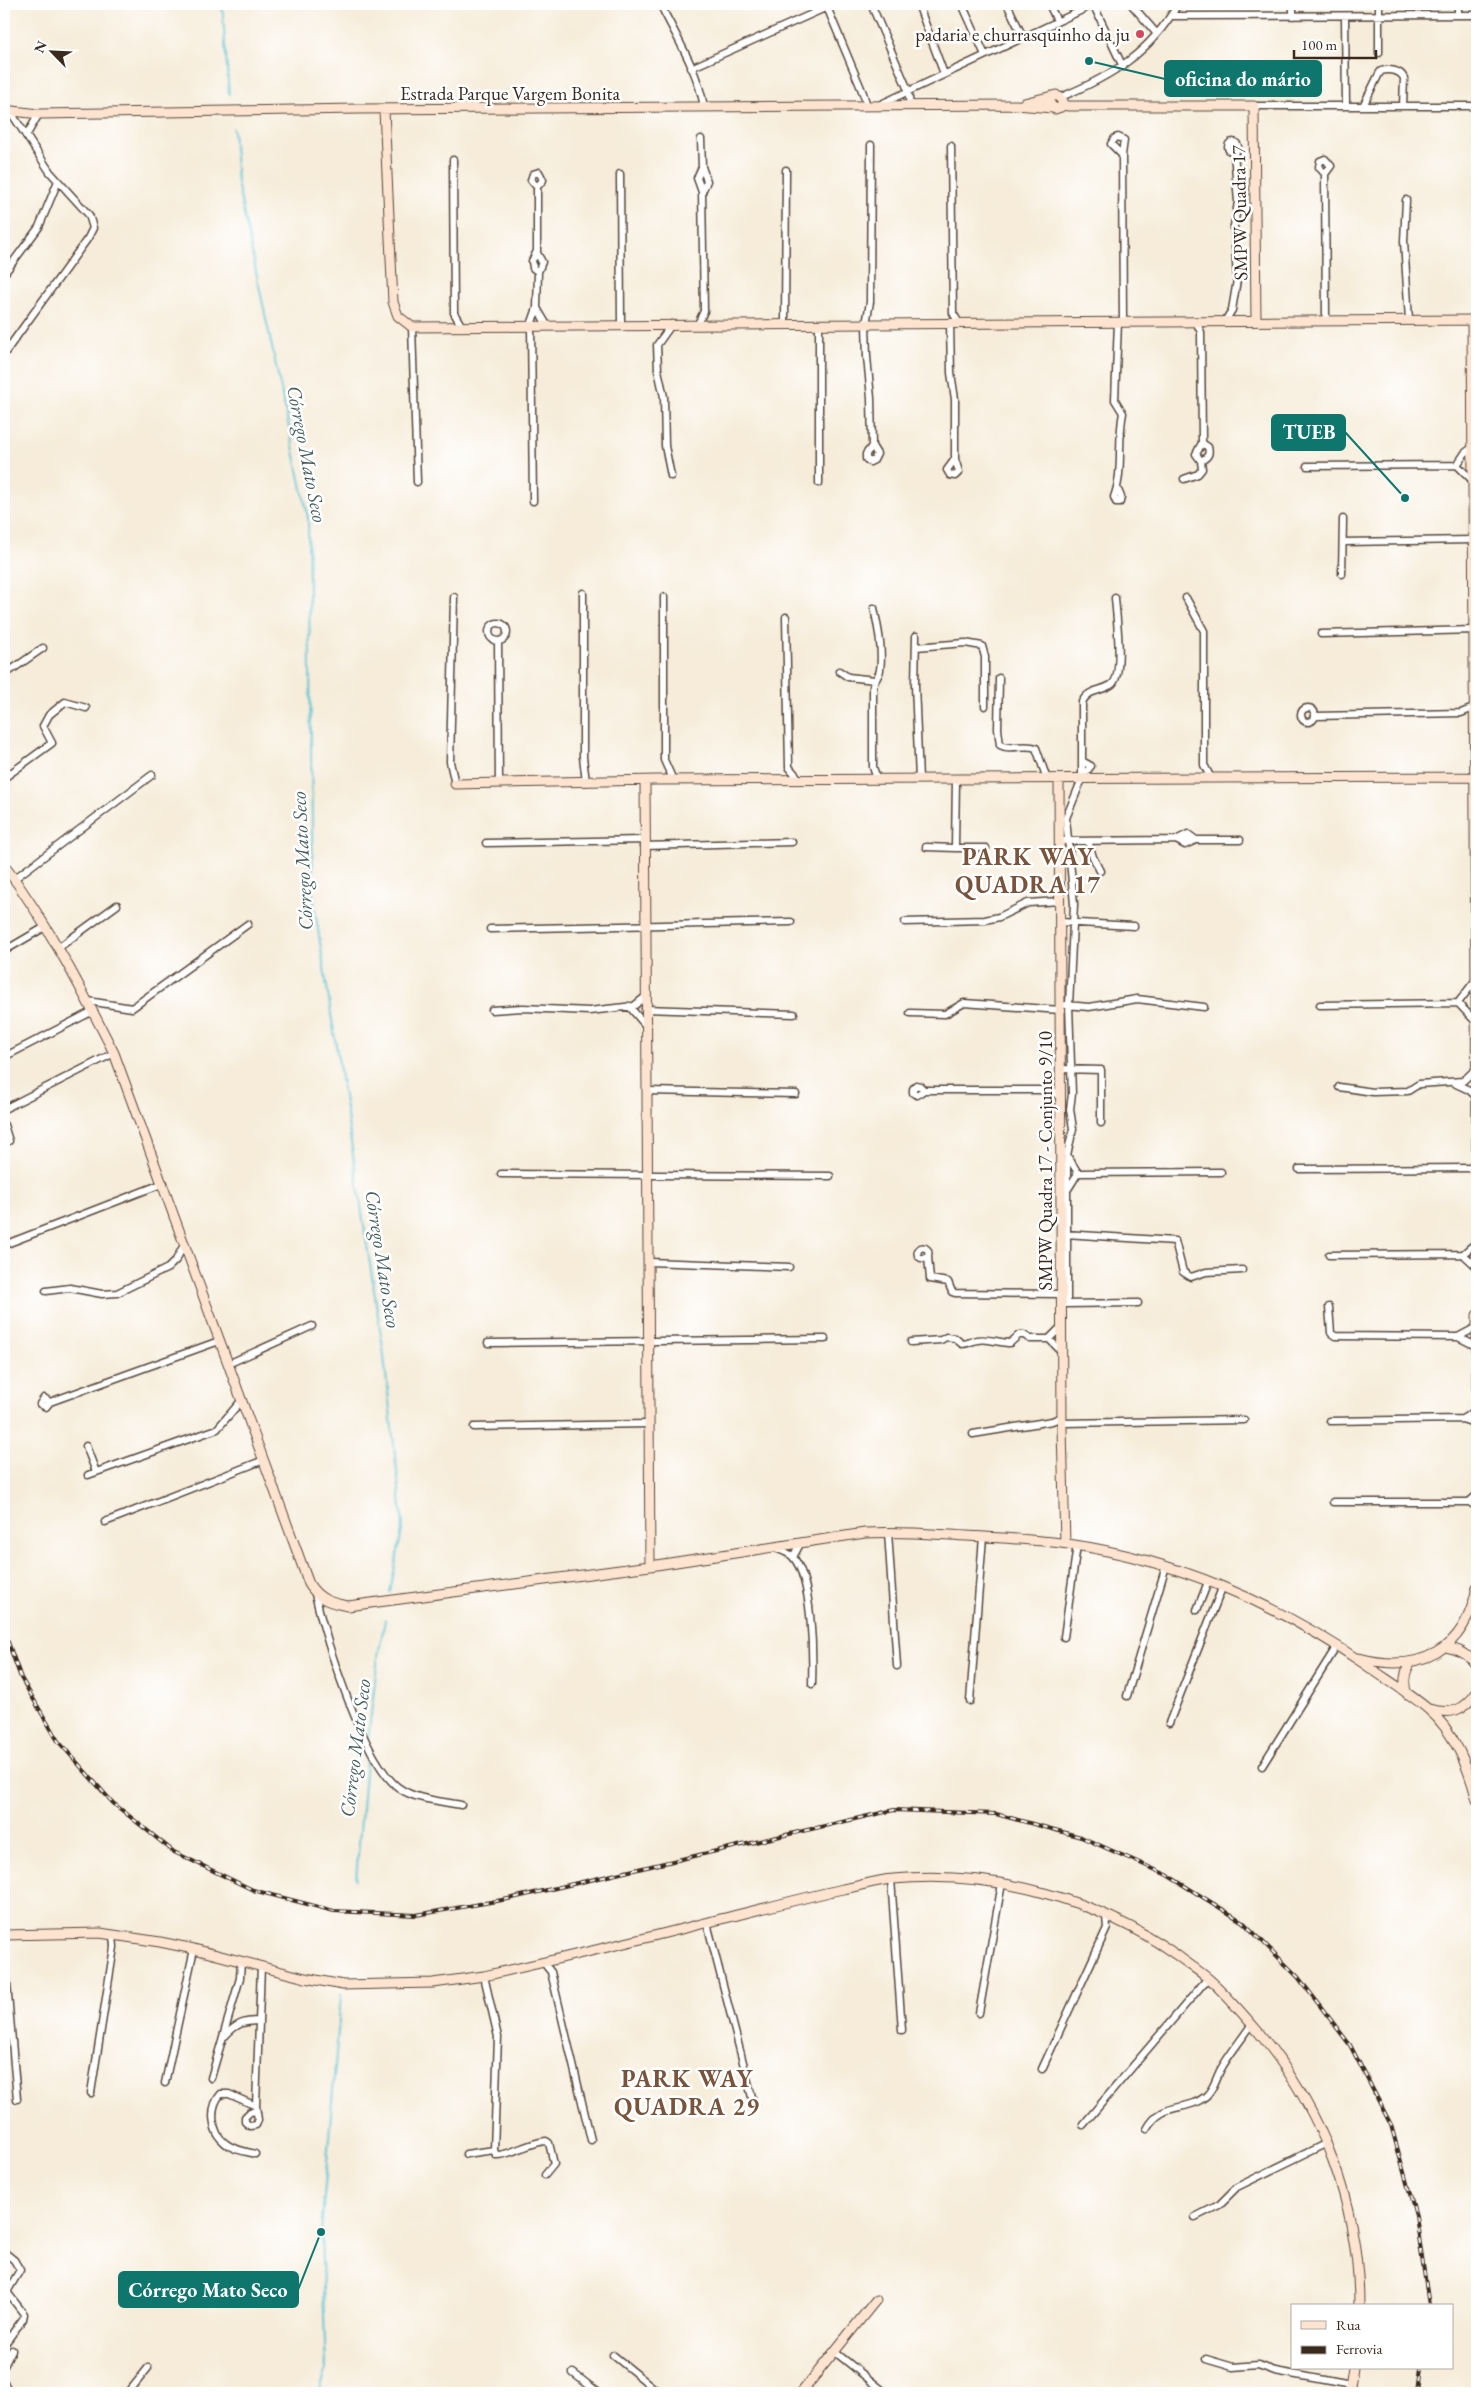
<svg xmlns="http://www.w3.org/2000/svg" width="1481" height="2397" font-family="'EB Garamond',serif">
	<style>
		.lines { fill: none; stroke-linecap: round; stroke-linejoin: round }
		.stream { stroke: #57c1d3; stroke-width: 2 }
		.street-casing { stroke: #57473a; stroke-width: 9 }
		.secondary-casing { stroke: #57473a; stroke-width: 11 }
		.street { stroke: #fff; stroke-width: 6 }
		.secondary { stroke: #fde4d0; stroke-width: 9 }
		.rail-casing { stroke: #3b2a1e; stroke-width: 4 }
		.rail { stroke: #fff; stroke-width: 2; stroke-dasharray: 5.5; stroke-linecap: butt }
		.poi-dot { fill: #d1495b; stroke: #fff; stroke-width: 2 }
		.labels { text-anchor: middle; stroke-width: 5; stroke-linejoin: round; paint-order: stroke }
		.poi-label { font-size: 19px; fill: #3b2a1e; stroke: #fff; text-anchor: end }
		.street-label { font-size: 19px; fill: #3b2a1e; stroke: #fff }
		.water-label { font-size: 20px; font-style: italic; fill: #455f5d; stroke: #fff }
		.district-label { font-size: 24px; font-weight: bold; letter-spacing: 1px; fill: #79543c; stroke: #fff }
		.leader { fill: none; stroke: #0f766e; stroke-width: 2 }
		.callout-dot { fill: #0f766e; stroke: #fff; stroke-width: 2 }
		.callout { fill: #0f766e; stroke: #0f766e; stroke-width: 2 }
		.callout-label { font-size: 20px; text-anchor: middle; font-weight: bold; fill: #fff }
	</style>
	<rect width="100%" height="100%" fill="#fff"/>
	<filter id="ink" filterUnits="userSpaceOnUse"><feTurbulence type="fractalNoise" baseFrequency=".02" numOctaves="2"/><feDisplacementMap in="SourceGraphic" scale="10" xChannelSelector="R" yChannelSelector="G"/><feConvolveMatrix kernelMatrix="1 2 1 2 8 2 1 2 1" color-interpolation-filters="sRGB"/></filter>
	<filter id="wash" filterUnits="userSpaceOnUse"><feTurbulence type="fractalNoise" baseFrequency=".0096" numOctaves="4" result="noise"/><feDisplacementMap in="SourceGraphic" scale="20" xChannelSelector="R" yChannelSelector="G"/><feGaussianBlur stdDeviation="1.12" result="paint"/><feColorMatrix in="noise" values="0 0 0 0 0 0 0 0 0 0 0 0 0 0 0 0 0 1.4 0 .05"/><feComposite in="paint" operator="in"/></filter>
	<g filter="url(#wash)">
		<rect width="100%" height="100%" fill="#f6ecd9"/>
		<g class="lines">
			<!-- stream -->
			<path class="stream" d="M 222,4 L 229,94
				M 233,129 L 237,182 L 308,517 L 313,897 L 383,1348 L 403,1525 L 390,1592
				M 368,1739 L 378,1656 L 385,1620
				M 356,1879 L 367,1749
				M 319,2393 L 326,2370 L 321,2232 L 341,1995"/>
		</g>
	</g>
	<g filter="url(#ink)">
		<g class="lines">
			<defs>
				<path id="street" d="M 660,4 C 676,36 698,71 704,107
					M 871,4 L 908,90 L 910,106
					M 918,4 L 944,74
					M 962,4 L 985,55
					M 1007,4 L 1023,37
					M 1049,4 L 1057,21
					M 1093,4 L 1123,67
					M 1104,4 L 1106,4
					M 1131,4 L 1157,34
					M 1379,4 L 1379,53
					M 827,7 L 863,93 L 867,106
					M 1458,15 L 1458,4
					M 1171,16 L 1477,15
					M 1293,16 L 1293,4
					M 1345,16 L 1346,106
					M 691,68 L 834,4
					M 1061,97 C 1112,76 1150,53 1178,4
					M 879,105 L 1095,4
					M 1254,106 L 1477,106
					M 1363,106 L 1379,74 L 1381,71 C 1389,69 1400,70 1404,78 L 1403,106
					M 26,136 L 39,114
					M1228 147a5 5 0 1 1 10 0a5 5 0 1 1-10 0Z
					M 871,145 L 870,302 L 866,324 L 867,357 L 871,398 L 872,446 L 866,454 L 866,459 L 870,462 L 874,460 L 877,454 L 872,446
					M 951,146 L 953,313 L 959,323
					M 1122,155 L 1124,140 L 1118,137 L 1115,138 L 1111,144 L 1122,155 L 1123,322
					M 453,160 L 454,313 L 461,325
					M 620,174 L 621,324
					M 1325,174 L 1331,166 L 1325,159 L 1320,161 L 1319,167 L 1325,174 L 1326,319
					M 537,187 L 531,180 L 533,174 L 539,172 L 543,180 L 537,187 L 537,251 L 532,261 L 533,268 L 538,272
					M 702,192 L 697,178 L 702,167
					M 1406,200 L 1404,241 L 1409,320
					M 4,274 L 39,227 L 58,181
					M 537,308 L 547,325
					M 1225,321 L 1232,310 L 1237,280 L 1234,226 L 1238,202 L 1234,152
					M 950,323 L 951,373 L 955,399 L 955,459 L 947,470 L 950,475 L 955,476 L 959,472 L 955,459
					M 698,324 L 704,311 L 702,192 L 707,181 L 702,167 L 701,139
					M 785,324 L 786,170
					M 412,327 L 417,482
					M 4,354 L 88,238 L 93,228 L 89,215 L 50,172 L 10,111
					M 1201,461 C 1208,457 1210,454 1208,447 L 1202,443
					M 1457,465 L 1465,453 L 1473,447
					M 1307,466 L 1457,465 L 1473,481
					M 671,476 L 665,446 L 664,397 L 658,370 L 657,345 L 672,324
					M 1184,479 L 1198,474 L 1202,469 L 1201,461 L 1196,454 L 1202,443 L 1201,332 L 1196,322
					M 819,483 L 819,324
					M 1118,490 L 1121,497 L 1120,502 L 1116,502 L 1114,497 C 1124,471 1117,441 1123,413 L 1115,400 L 1118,322
					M 533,501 L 531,325 L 537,308 L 538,272 L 542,262 L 537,253
					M 1343,542 L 1473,540
					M 1342,574 L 1343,519
					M 583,593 L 583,757 L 586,782
					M 454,597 L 450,762 L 455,784
					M 664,597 L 664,760 L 673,780
					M 1186,598 L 1204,631 L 1204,765 L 1211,778
					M 874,608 C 878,627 883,651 880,670 C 879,677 873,681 873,688 L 873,767 L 877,779
					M 786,617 L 789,767 L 800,780
					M489 632a9 9 0 1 1 18 0a9 9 0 1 1-18 0Z
					M 1321,634 L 1476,630
					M 916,636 L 915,685 L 919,779
					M 498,641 L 499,783
					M 916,647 L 965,643 L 982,646 L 985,657 L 985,706
					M 839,671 L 848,677 L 875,680
					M 4,675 L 43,648
					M 999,678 L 998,729 L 1000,745 C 1011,751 1024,743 1036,748 L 1047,779
					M1301 715a7 7 0 1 1 14 0a7 7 0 1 1-14 0Z
					M 1316,716 L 1461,713 L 1476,707
					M 1082,761 L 1091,766 L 1087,771 L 1082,772
					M 4,778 L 52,743 L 43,726 L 49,715 L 65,702 L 86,708
					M 956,779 L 955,848 L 986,848
					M 1196,840 L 1188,834 L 1176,840 L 1240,840
					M 1063,841 L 1176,840 L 1185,845 L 1196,840
					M 1088,841 L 1093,857 L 1100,871
					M 486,843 L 644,840
					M 644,846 L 792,842
					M 926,847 L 955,848
					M 14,879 L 152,775
					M 905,922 L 985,920 L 999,917 L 1028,903 L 1060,901
					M 1060,922 L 1134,926
					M 490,929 L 791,922
					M 58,948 L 117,905
					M 4,951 L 45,927
					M 88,1001 L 132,1008 L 248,924
					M 1458,1003 L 1475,1021
					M 1066,1005 L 1089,1007 L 1137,999 L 1204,1007
					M 1320,1005 L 1458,1003 L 1474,982
					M 629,1006 L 646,1026
					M 645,1009 L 794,1014
					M 492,1010 L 523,1008 L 589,1011 L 634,1006 L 645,997
					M 910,1013 L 945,1014 L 964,1003 L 1060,1010
					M 4,1057 L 93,1011
					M 1061,1069 L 1101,1070 L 1101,1123
					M 1456,1084 L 1469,1090 L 1477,1097
					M 916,1085 L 920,1086 L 924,1090 L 917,1095 L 913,1093 L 913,1089 Z
					M 1339,1087 L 1373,1092 L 1408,1091 L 1419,1084 L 1463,1081 L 1476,1069
					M 924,1090 L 1052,1090 L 1061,1099
					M 647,1091 L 796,1094
					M 4,1109 L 114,1053
					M 4,1125 L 9,1141
					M 1067,1155 L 1078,1173
					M 1299,1169 L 1477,1168
					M 1078,1173 L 1221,1172
					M 501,1174 L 830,1176
					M 1068,1189 L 1078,1173
					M 1065,1234 L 1175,1241 L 1183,1272 L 1191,1277 L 1206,1272 L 1242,1270
					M 4,1245 L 164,1183
					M917.5 1253a5.5 5.5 0 1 1 11 0a5.5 5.5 0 1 1-11 0Z
					M 1463,1254 L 1477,1267
					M 1329,1255 L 1463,1254 L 1477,1242
					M 928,1257 L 930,1279 L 948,1282 L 952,1292 L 955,1293 L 1061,1294
					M 648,1262 L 789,1267
					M 46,1291 L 70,1288 L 102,1294 L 117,1293 L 168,1268 L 176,1260 L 185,1243
					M 1065,1304 L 1138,1303
					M 1067,1304 L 1067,1155 L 1073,1129 L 1070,1109 L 1072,1094 L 1069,1005 L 1074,904 L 1066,818 L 1082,779 L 1082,702 C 1089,689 1099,692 1111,685 C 1125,677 1116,614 1115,598
					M 1329,1307 L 1331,1333 L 1335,1336 L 1458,1337 L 1477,1327
					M 1458,1337 L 1476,1346
					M 1049,1339 L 1062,1326
					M 911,1342 L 941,1340 L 946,1337 L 955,1338 L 962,1344 C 968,1344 972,1341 977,1340 C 989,1338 999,1343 1010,1343 L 1019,1335 L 1024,1335 L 1030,1339 L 1049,1339 L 1062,1352
					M 488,1343 L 825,1339
					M 228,1364 L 312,1326
					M 50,1402 L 44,1398 L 40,1404 L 46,1407 L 50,1402 L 219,1341
					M 1462,1419 L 1477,1410
					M 1330,1421 L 1462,1419 L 1477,1424
					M 1062,1423 L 1244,1420
					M 474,1427 L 648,1424
					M 973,1434 L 1052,1421 L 1062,1417
					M 86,1446 L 96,1472
					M 88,1475 L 217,1429 L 242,1400
					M 1333,1502 L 1469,1502 L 1477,1507
					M 1469,1502 L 1477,1495
					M 105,1522 L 264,1460
					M 888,1532 L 897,1666
					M 775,1548 C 780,1550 787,1552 792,1556 C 813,1577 813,1656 812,1684
					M 793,1557 L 800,1544
					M 315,1594 C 325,1638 363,1762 399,1788 C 416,1800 441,1801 461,1805
					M 1197,1610 L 1208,1582
					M 1064,1637 L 1077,1545
					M 1127,1696 L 1166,1566
					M 970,1701 L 983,1537
					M 1169,1723 L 1222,1588
					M 1262,1766 L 1337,1646
					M 891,1879 L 902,2030
					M 707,1923 L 754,2105
					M 4,1948 L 17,2099
					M 543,1962 L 551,1972 L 591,2140
					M 979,2013 L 1002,1883
					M 225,2036 C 236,2024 243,2021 259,2021
					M 1042,2069 L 1107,1928 L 1106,1916
					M 211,2078 L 240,1978 L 241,1961
					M 165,2083 L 194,1949
					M 91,2093 L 114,1947 L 113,1935
					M 256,2111 L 250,2112 L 245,2117 L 245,2122 L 250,2126 L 256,2125 L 258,2120 L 256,2106 L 261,1966
					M 1083,2125 L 1208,1978
					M 1147,2129 C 1163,2100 1186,2113 1206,2096 C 1214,2089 1216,2078 1221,2069 C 1230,2053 1242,2039 1252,2024
					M 494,2150 L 496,2155 C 509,2156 530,2142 546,2141 L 549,2143 L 554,2164 L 545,2175
					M 255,2154 C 244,2151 233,2150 225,2143 C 211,2132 209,2107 221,2094 L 229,2094 L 256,2106
					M 466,2154 L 494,2150 L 498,2037 L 484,1976
					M 1195,2217 L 1219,2205 L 1237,2187 L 1327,2143
					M 4,2252 L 14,2260 L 20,2270 L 7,2292 L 24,2314 L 23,2319 L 4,2345
					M 835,2352 L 886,2393
					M 613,2355 L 660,2393
					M 1206,2359 L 1233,2367 L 1258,2365 L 1275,2371 L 1351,2385
					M 4,2366 L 12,2350
					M 573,2373 L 599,2393
					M 4,2382 L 9,2393
					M 128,2393 L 148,2368"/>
				<path id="secondary" d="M 1024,103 L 1056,95 L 1063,101 L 1061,107 L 1055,109 L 1049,103 L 1051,97
					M 1062,104 L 1068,106 L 1254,106 L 1256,321
					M 4,110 L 39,114 L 359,109 L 1016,105 L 1053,108
					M 384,110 L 393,302 L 398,316 L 412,327 L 1472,320 L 1477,1163
					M 1059,779 L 1062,1429 L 1065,1543
					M 645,781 L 650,1566
					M 455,784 L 656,780 L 1474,777
					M 4,865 C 48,924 81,988 114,1053 L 309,1584 C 319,1600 331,1603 348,1606 L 650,1566 L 865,1533 C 899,1531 933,1534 967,1536 C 1000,1538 1035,1539 1068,1544 C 1173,1559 1276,1603 1363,1663 C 1384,1678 1408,1692 1428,1709 C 1455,1732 1468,1767 1477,1800
					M 1477,1230 L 1477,1261
					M 1477,1315 L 1477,1388
					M 1445,1647 C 1458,1649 1470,1654 1477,1667
					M 1359,1658 C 1420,1674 1465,1651 1477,1587
					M 1407,1694 C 1403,1683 1404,1674 1410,1663
					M 1429,1709 C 1451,1715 1464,1711 1477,1692
					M 4,1935 L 100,1933 L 160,1942 L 194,1949 L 305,1978 L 343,1985 L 433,1983 L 484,1976 C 558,1959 632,1942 705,1923 C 751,1912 797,1899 843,1889 C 860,1886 877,1880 893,1879 C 993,1870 1096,1898 1178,1956 C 1188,1964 1200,1971 1210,1980 C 1228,1996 1244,2015 1260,2034 C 1323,2111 1359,2205 1359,2306
					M 801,2393 L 876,2300
					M 1349,2393 L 1353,2368"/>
			</defs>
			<!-- street casing -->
			<use href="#street" class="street-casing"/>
			<!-- secondary casing -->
			<use href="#secondary" class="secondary-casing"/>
			<!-- street -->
			<use href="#street" class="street"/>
			<!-- secondary -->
			<use href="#secondary" class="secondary"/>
			<defs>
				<path id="rail" d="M 4,1631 L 21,1678 L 58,1741 L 113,1803 L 174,1852 L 253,1890 L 334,1911 L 416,1915 L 508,1899 L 894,1810 L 996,1814 L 1081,1837 L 1167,1875 L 1243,1922 L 1298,1977 L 1350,2045 L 1391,2125 L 1416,2216 L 1429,2306
					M 1417,2393 L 1420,2368"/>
			</defs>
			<!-- rail casing -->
			<use href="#rail" class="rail-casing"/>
			<!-- rail -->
			<use href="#rail" class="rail"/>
		</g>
	</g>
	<!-- markers -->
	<circle class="poi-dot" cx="1140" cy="34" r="5"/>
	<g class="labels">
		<!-- poi labels -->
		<g class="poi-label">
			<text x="1130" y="41">padaria e churrasquinho da ju</text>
		</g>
		<!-- street labels -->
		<g class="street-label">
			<text x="510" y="100">Estrada Parque Vargem Bonita</text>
			<text transform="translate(1239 213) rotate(-91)" y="7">SMPW Quadra 17</text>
			<text transform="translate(1045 1161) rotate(-90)" y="7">SMPW Quadra 17 - Conjunto 9/10</text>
		</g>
		<!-- water labels -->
		<g class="water-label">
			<text transform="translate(307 454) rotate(79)" y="7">Córrego Mato Seco</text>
			<text transform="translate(302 861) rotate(-93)" y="7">Córrego Mato Seco</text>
			<text transform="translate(383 1259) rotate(81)" y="7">Córrego Mato Seco</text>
			<text transform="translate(355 1748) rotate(-83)" y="7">Córrego Mato Seco</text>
		</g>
		<!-- district labels -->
		<g class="district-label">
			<text x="1028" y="865">PARK WAY<tspan x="1028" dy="28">QUADRA 17</tspan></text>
			<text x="687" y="2087">PARK WAY<tspan x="687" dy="28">QUADRA 29</tspan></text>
		</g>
	</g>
	<!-- callouts -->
	<path class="leader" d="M1089 61L1165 79M1405 498L1345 432M321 2232L298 2290"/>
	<g class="callout-dot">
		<circle cx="1089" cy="61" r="5"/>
		<circle cx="1405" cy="498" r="5"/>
		<circle cx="321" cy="2232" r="5"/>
	</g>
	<g class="callout">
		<rect x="1165" y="61" width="156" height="35" rx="5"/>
		<rect x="1272" y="415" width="73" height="35" rx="5"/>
		<rect x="119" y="2272" width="179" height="35" rx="5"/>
	</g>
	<g class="callout-label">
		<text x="1243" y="86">oficina do mário</text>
		<text x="1309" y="439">TUEB</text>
		<text x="208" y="2297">Córrego Mato Seco</text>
	</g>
	<!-- margin -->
	<rect width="1481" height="2397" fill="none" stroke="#fff" stroke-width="20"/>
	<!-- legend -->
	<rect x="1291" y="2304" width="162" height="65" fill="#ffffff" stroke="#b1aaa5"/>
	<rect x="1301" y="2321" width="25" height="8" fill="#fde4d0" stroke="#b1aaa5"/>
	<text x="1336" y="2330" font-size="15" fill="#3b2a1e">Rua</text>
	<rect x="1301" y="2346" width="25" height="8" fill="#3b2a1e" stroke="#b1aaa5"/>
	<text x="1336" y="2354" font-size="15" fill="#3b2a1e">Ferrovia</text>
	<!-- north arrow -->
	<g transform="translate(52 52) rotate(294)" stroke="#ffffff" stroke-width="4" paint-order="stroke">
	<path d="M0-4L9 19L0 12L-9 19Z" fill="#3b2a1e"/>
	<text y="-8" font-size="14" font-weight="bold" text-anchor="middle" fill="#3b2a1e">N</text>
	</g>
	<!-- scale -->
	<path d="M1294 50v8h82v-8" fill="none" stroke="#3b2a1e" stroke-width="2.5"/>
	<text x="1301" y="50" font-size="15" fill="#3b2a1e" stroke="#ffffff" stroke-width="4" paint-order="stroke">100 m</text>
</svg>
